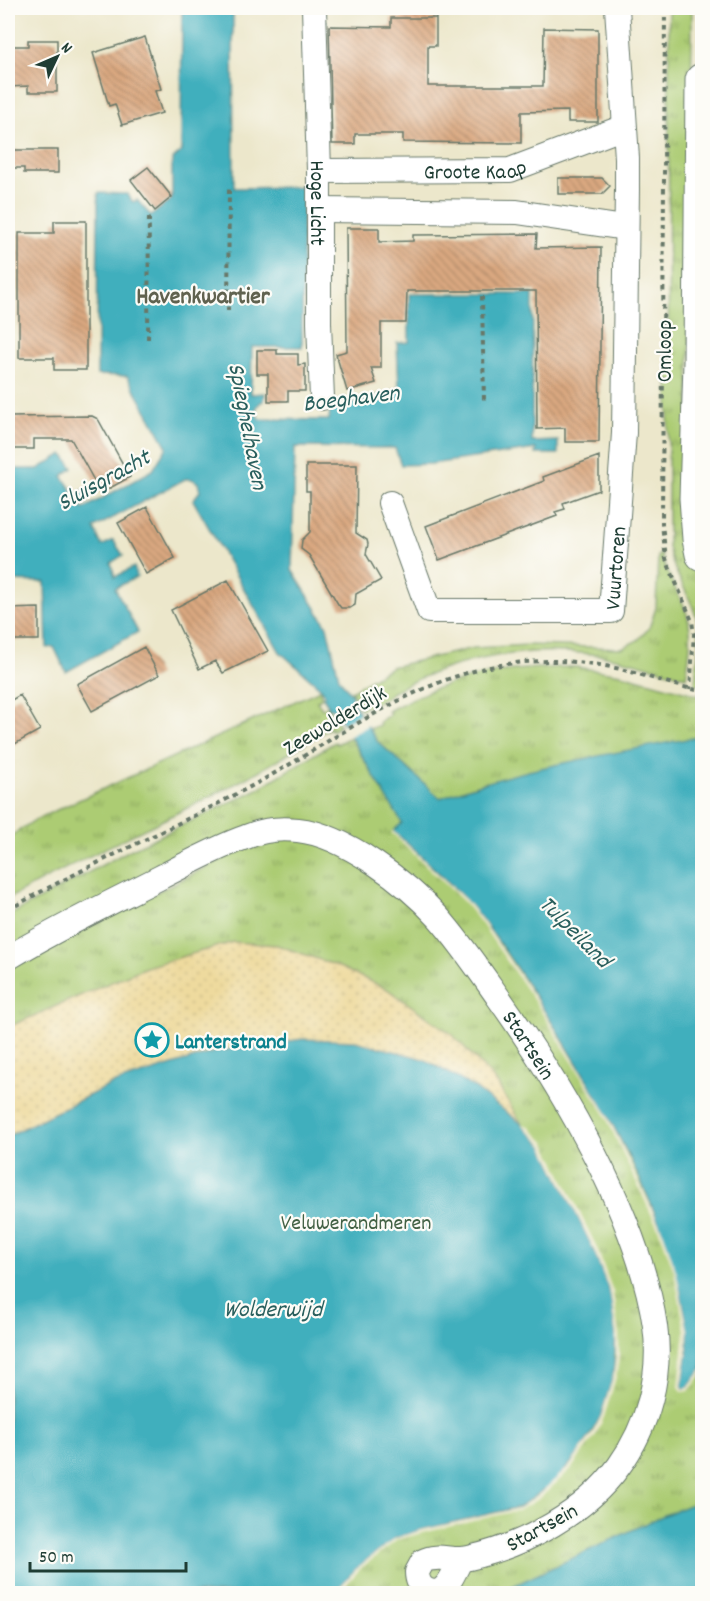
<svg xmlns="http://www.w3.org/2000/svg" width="710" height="1601" font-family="Dekko,sans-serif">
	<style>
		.grass { fill: url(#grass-tufts); stroke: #668454; stroke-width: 1.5 }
		.sand { fill: url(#sand-dots); stroke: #868c69; stroke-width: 1.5 }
		.water { fill: #40afbd; stroke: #307678; stroke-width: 1.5 }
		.pier { fill: #ece7cb }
		.building { fill: url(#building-back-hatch) }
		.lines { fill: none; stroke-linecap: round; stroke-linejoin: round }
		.street-casing { stroke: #677869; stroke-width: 26 }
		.secondary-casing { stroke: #677869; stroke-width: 35 }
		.path { stroke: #677869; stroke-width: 4; stroke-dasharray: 4.5 4.5; stroke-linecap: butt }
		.street { stroke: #fff; stroke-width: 24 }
		.secondary { stroke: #fff; stroke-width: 33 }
		.labels { text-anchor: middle; stroke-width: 4.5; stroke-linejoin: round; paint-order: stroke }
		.street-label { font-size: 22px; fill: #1f3d34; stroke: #fdfcf7 }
		.culture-label { font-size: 22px; font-weight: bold; fill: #0d838f; stroke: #fdfcf7; text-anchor: start }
		.park-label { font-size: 22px; fill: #426144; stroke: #fdfcf7 }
		.neighbourhood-label { font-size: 24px; font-weight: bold; fill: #60624f; stroke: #fdfcf7 }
		.water-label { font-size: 24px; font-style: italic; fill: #295f5d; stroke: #fdfcf7 }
	</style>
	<defs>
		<pattern id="grass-tufts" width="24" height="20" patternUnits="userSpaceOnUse" patternTransform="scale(1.5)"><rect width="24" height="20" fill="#accc73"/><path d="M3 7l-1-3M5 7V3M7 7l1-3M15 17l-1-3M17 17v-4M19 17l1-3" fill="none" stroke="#8ba75f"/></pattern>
		<pattern id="sand-dots" width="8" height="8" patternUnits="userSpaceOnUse" patternTransform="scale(1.5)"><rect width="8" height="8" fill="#eeda9e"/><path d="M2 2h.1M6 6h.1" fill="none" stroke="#ccbc89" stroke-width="1.8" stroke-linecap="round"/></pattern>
		<pattern id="building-back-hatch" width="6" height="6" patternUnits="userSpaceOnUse" patternTransform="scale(1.5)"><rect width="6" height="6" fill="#daa880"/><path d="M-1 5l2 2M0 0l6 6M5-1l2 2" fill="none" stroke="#b08a6a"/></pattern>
	</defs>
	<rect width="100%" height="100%" fill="#fdfcf7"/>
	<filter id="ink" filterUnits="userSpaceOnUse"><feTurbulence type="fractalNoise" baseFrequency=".0167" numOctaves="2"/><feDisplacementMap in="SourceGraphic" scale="12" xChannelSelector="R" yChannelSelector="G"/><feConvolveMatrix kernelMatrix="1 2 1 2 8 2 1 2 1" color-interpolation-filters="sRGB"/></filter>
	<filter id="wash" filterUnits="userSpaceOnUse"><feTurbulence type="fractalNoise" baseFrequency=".008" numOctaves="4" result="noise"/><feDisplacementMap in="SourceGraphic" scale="24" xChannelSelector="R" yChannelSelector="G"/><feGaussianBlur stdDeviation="1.35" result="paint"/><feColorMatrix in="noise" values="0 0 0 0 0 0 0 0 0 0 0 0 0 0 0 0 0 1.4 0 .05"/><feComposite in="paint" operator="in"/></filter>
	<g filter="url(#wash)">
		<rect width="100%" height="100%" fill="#ece7cb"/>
		<!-- grass -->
		<path class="grass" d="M 669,8 L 692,8 L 688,543 L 695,574 L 702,589 L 702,686 L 695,684 C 696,663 702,640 697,620 C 690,593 673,574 668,546 Z
			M 661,553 C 665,573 676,588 684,606 C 694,629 690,652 686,677 C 655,668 624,658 592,654 C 537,647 480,655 428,675 C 413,681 395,689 385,698 C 380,702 368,705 361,709 L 351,691 L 391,667 L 474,648 L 529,645 L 622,648 L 638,640 L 649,628 L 656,608 L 658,556 Z
			M 575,667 L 621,674 L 702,696 L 702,1593 L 8,1593 L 8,967 L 300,820 L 8,948 L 8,916 L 130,850 L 254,791 L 335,742 L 337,744 L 350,737 L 399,817 L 486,782 L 440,798 L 377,741 L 369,729 L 380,725 L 379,722 L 390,714 L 388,711 C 450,676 504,667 575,667 Z
			M 322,689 L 323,691 L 320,693 L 322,697 L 317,701 L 322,709 L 327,706 L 340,726 L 332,731 L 330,728 C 294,751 258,773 219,792 C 149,828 77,860 8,899 L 8,838 L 35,820 Z"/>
		<!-- sand -->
		<path class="sand" d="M 233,942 L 277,945 L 335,965 L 387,989 L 453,1035 L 495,1080 L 522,1124 L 473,1087 L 112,1084 L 8,1136 L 8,1027 L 146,967 Z"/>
		<!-- water -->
		<path class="water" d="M 182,8 L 233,8 L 234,188 L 303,187 L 302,347 L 252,347 L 251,394 L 265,393 L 264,401 L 261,402 C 255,407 254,414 260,419 L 329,420 L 330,408 L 340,408 L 399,389 L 397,343 L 409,342 L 409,294 L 533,294 L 532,442 L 558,441 L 558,454 L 535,454 L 536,449 L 431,464 L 401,465 L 395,448 L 295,447 L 292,570 L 327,626 L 339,678 L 352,695 L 351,699 L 377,741 L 440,798 C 521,767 617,753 702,736 L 702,1369 L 688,1388 L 684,1389 L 682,1386 C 685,1367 690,1346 687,1327 C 672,1222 610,1115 554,1026 C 531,991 509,954 483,921 C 457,888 424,859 393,831 L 402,823 L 334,709 L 330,708 L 323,697 L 325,695 L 322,689 L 280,652 L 193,500 L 200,491 L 198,483 L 192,479 L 185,479 L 94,528 L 102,546 L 113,540 L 123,555 L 111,563 L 115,577 L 134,567 L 137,577 L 115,588 L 138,632 L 66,672 L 54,647 L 47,648 L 45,582 L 8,581 L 8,469 L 38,469 L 63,454 L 73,468 L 62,476 L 75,495 L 84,490 L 89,500 L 80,506 L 83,509 L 153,470 L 167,447 L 127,376 L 97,375 L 98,193 L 127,194 L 133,202 L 137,200 L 151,216 L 172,199 L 172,160 L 181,152 Z
			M 303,1039 L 355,1041 L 424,1059 L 473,1087 L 522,1124 L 543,1145 L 593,1248 L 610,1293 L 616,1335 L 613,1377 L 601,1416 L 581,1451 L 555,1482 L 519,1507 L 421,1530 L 396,1538 L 359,1566 L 334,1593 L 8,1594 L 8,1136 L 112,1084 L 217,1051 Z
			M 702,1500 L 702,1593 L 498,1593 L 662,1516 Z"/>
		<!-- pier -->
		<path class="pier" d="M 363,712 L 370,724 L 347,738 L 340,726 Z
			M 393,831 L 466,900 L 483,921 L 541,1007 L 606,1112 L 664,1234 L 676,1271 L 688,1330 L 687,1354 L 682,1386 L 684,1389 L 688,1388 L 702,1369 L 702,1374 L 689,1391 L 683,1392 L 679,1387 L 685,1330 L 674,1271 L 661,1235 L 604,1113 L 539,1008 L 481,923 L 464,902 L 391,832 Z
			M 522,1124 L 529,1126 L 546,1143 L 596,1246 L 613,1292 L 619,1335 L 619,1356 L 616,1377 L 604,1417 L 595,1436 L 571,1469 L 541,1497 L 520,1510 L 422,1533 L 397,1540 L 361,1568 L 338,1594 L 334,1593 L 359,1566 L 396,1538 L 421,1530 L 519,1508 L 539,1494 L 569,1467 L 592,1434 L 601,1416 L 613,1377 L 616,1356 L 616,1335 L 610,1293 L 593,1248 L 543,1145 Z"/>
		<g id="blocks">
			<!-- building -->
			<path class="building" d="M 391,18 L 436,18 L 436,46 L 428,46 L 428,86 L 543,86 L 544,28 L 598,29 L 598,122 L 568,122 L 568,111 L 521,112 L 521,143 L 403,142 L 403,134 L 355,134 L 355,144 L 332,144 L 329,26 L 391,27 Z
				M 145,37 L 161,89 L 155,91 L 162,113 L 122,125 L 115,104 L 109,106 L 93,53 Z
				M 28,40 L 57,40 L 57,92 L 28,92 L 28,86 L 8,87 L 8,46 L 28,46 Z
				M 8,150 L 58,150 L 58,173 L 24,173 L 24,168 L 8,168 Z
				M 148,167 L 172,197 L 155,211 L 131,180 Z
				M 558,178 L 602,178 L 610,186 L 602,194 L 558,194 Z
				M 54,221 L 86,221 L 86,370 L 54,370 L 54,358 L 19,358 L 19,233 L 54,233 Z
				M 346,228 L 379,228 L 379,242 L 413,241 L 413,235 L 537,234 L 536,248 L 601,247 L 599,442 L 565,442 L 565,428 L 537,429 L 536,291 L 407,291 L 406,323 L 381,323 L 381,368 L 371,368 L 376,383 L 347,391 L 336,354 L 347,351 Z
				M 257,350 L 277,350 L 277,354 L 298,354 L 298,365 L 305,364 L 305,391 L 288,391 L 288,401 L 268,401 L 268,374 L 257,374 Z
				M 92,416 L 98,419 L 130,477 L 101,493 L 71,439 L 34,439 L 34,449 L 8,449 L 8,417 Z
				M 599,456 L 599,490 L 563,503 L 565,509 L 555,512 L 557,516 L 439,560 L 426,526 L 544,481 L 543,477 Z
				M 306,465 L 357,465 L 356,533 L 367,540 L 368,544 L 366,554 L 381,580 L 356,594 L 355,605 L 350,608 L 341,608 L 338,604 L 309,555 L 301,549 L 302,540 L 310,532 L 310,491 L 306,491 Z
				M 147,507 L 175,558 L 146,574 L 118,523 Z
				M 228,580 L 268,651 L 223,673 L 215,661 L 199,669 L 171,610 Z
				M 39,608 L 39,640 L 8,640 L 8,609 Z
				M 144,647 L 159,675 L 92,711 L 77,684 Z
				M 20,695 L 40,730 L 13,745 L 8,735 L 8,702 Z"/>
		</g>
	</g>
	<g filter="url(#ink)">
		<use href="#blocks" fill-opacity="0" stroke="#677869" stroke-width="1.5"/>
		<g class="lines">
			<defs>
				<g id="street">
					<path id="s1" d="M 314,8 L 319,171 L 319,323 L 322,398"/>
					<path id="s2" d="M 319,171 L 510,170 L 624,127"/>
					<path d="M 319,210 L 517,212 L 625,228"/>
					<path id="s3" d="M 390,503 L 429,611 L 611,611 L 624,433 L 627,189 L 627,158 L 617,8"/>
					<path id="s4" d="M 8,958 C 57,928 110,903 161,877 C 189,863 217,847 246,837 C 262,830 281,828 298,830 C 345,835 407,883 438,917 C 460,942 479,970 498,997 C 562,1087 639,1217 655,1326 C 662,1375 648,1426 619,1466 C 585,1513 525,1545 469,1558 C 453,1562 438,1553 423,1561 L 417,1572 C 417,1579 419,1585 425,1589 C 446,1601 453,1572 461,1560"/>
				</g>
				<path id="secondary" d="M 702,80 L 700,362 L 696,498 L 699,539 L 702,554"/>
			</defs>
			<!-- street casing -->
			<use href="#street" class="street-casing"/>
			<!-- secondary casing -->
			<use href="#secondary" class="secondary-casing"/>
			<!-- path -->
			<path class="path" d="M 665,8 L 662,524 L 666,559 L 692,621 L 694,634 L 690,689
				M 482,296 L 484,402
				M 228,311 L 229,186
				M 148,339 L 149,213
				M 8,910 C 85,866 167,831 246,789 C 334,743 413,675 515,663 C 551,659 589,661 624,670 C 650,677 676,686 702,691"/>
			<!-- street -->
			<use href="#street" class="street"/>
			<!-- secondary -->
			<use href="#secondary" class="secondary"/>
		</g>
	</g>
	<!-- icons -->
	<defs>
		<symbol id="sight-ring" viewBox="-11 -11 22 22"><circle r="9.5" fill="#fdfcf7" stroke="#0f9aa8" stroke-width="1.5"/><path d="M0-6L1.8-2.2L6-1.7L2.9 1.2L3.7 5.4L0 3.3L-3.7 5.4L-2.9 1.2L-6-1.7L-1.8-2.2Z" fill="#0f9aa8"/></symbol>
	</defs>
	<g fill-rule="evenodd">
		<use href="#sight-ring" x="133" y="1021" width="38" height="38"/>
	</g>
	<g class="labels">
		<!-- street labels -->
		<g class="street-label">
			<text dy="8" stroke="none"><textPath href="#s2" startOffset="156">Groote Kaap</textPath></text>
			<text dy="8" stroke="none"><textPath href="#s1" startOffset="195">Hoge Licht</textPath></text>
			<text transform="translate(663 351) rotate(-90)" y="8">Omloop</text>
			<text dy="8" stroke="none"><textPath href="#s3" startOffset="340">Vuurtoren</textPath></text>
			<text transform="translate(334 719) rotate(-31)" y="8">Zeewolderdijk</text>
			<text dy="8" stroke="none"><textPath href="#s4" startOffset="645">Startsein</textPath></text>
			<text transform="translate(541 1526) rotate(-29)" y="8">Startsein</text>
		</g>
		<!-- culture labels -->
		<g class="culture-label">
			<text x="175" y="1048">Lanterstrand</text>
		</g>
		<!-- park labels -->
		<g class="park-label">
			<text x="356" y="1229">Veluwerandmeren</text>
		</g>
		<!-- neighbourhood labels -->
		<g class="neighbourhood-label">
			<text x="203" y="303">Havenkwartier</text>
		</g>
		<!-- water labels -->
		<g class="water-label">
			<text transform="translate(351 397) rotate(-7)" y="8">Boeghaven</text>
			<text transform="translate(249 426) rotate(79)" y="8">Spieghelhaven</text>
			<text transform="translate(103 479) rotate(-29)" y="8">Sluisgracht</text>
			<text transform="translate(576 931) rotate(45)" y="8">Tulpeiland</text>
			<text x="273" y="1316">Wolderwijd</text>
		</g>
	</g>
	<!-- margin -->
	<rect width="710" height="1601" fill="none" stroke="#fdfcf7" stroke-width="30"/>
	<!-- north arrow -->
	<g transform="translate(57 57) rotate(46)" stroke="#fdfcf7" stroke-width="4.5" paint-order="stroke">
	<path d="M0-4.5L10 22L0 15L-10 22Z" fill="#1f3d34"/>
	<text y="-9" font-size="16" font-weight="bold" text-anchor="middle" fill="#1f3d34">N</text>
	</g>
	<!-- scale -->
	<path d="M30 1562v9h156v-9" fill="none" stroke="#1f3d34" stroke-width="3"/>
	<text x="39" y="1562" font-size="18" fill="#1f3d34" stroke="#fdfcf7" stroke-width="4.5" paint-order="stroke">50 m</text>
</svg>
